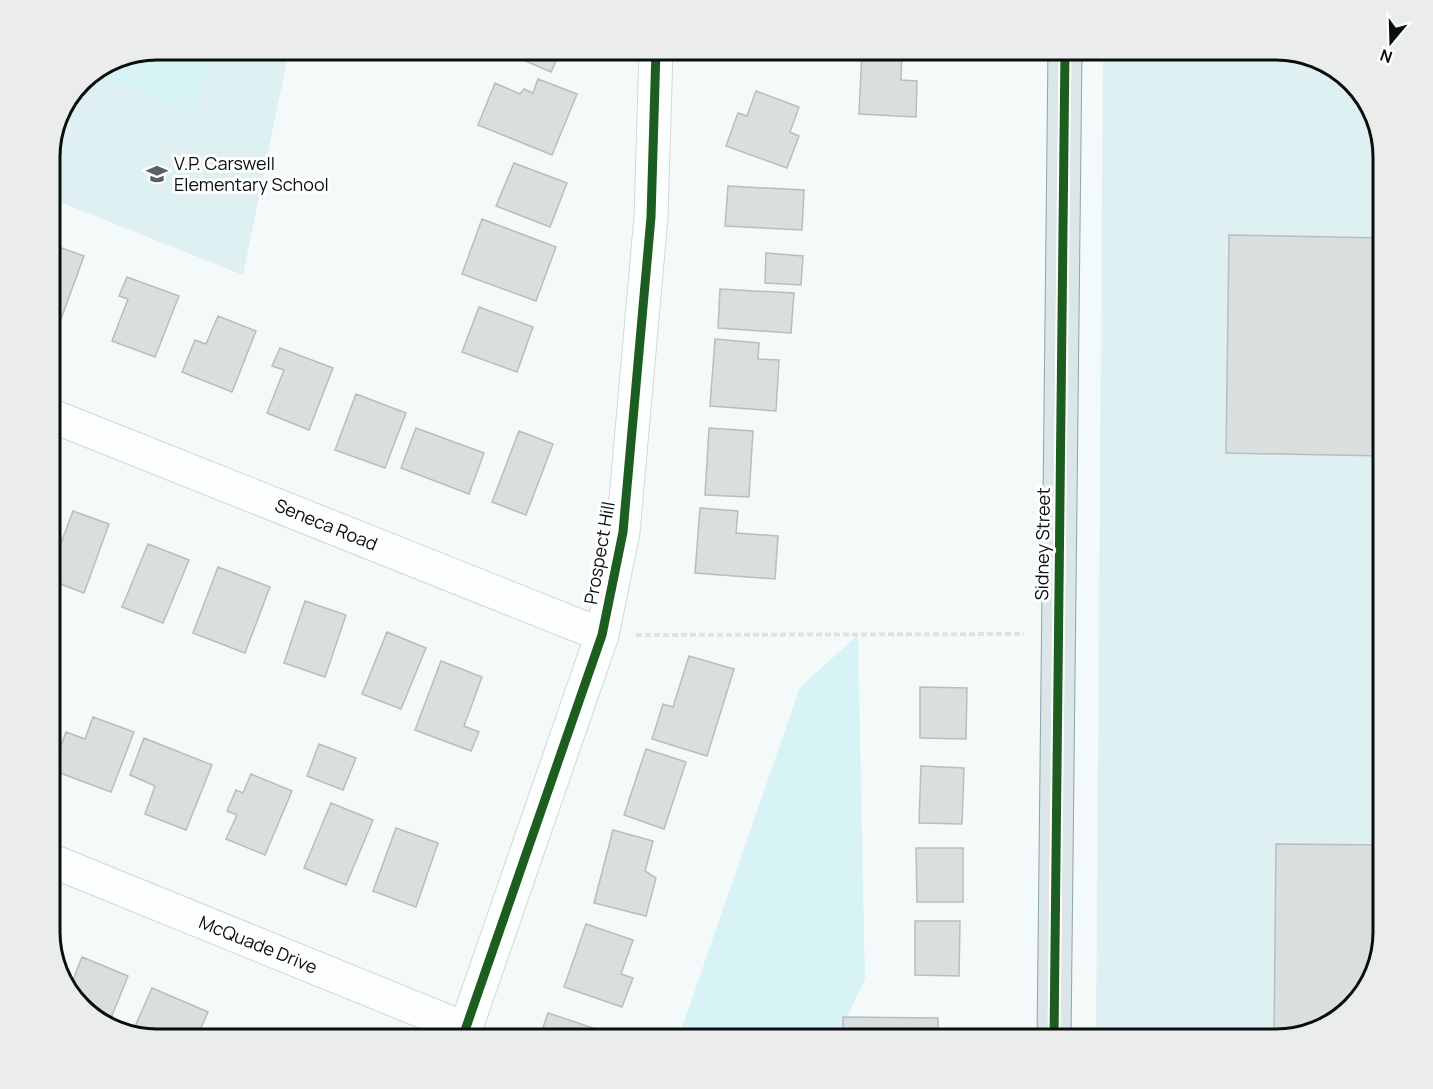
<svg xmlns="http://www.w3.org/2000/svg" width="1433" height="1089" font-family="Manrope,sans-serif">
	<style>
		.built { fill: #dff0f2 }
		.green { fill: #d8f3f6 }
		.building { fill: #d9dede; stroke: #b8bdbe; stroke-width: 1.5 }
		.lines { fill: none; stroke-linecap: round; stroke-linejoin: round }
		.minor-casing { stroke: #d2d7d7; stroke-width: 35 }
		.major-casing { stroke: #8ea4a7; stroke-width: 35 }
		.path { stroke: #e0e2e2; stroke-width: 4; stroke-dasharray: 6 3; stroke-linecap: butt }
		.minor { stroke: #fdfefe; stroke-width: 33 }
		.major { stroke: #dae6e7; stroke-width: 33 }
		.cycleway-casing { stroke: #fff; stroke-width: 13 }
		.cycleway { stroke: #1b5e20; stroke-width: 9 }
		.labels { text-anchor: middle; stroke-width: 6; stroke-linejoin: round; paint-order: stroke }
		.poi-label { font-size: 18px; fill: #090e0e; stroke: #fff; text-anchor: start }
		.street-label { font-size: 18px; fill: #090e0e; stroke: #fff }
		.rim { fill: none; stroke: #090e0e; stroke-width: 3 }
	</style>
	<rect width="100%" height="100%" fill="#f4fafa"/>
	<!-- built -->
	<path class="built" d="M 157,50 L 289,50 L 243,275 L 50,198 L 50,150 L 61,109 L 86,76 Z
		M 1103,50 L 1276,50 L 1342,72 L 1372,109 L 1383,157 L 1383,932 L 1361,998 L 1323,1029 L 1276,1039 L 1096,1039 Z"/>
	<!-- green -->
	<path class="green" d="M 157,50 L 216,50 L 193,113 L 90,75 Z
		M 858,635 L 865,979 L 837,1039 L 678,1039 L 800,687 Z"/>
	<!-- building -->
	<path class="building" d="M 500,50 L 561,50 L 551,72 Z
		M 862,50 L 902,50 L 901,80 L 917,81 L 916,117 L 859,114 Z
		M 538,79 L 577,94 L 552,155 L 478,125 L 495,83 L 520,94 L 524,89 L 533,93 Z
		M 756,91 L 799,107 L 790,132 L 799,136 L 787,168 L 726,146 L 738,113 L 747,116 Z
		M 514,163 L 567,183 L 550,227 L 496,206 Z
		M 728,186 L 804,190 L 802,230 L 725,226 Z
		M 482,219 L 556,247 L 536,301 L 462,274 Z
		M 1229,235 L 1383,238 L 1383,456 L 1226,453 Z
		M 50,244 L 84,256 L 61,319 L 50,315 Z
		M 766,253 L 803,256 L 801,285 L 765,283 Z
		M 127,277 L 179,296 L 155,357 L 112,341 L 128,299 L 119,296 Z
		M 720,289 L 794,293 L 791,333 L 718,328 Z
		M 479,307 L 533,327 L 517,372 L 462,352 Z
		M 218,316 L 256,331 L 232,392 L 182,372 L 195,340 L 206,344 Z
		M 715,339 L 759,343 L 758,359 L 779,360 L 776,411 L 710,406 Z
		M 280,348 L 333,368 L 309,430 L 267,413 L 284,370 L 272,366 Z
		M 356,394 L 406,413 L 385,468 L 335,450 Z
		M 416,428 L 484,453 L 469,494 L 401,468 Z
		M 709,428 L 753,431 L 749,497 L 705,495 Z
		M 519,431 L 553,444 L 526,515 L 492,502 Z
		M 700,508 L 738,511 L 736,533 L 778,536 L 775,579 L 695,573 Z
		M 73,511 L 109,524 L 84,593 L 50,580 L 50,551 L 57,554 Z
		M 148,544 L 189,560 L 163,623 L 122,607 Z
		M 218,567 L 270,587 L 245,653 L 193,633 Z
		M 305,601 L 346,615 L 325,677 L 284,663 Z
		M 387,632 L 426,648 L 401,709 L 362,694 Z
		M 689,656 L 734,669 L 707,756 L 652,739 L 663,704 L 673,707 Z
		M 441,661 L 482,677 L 464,726 L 479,732 L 471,751 L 415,730 Z
		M 920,687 L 967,688 L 966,739 L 920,738 Z
		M 50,701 L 57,704 L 50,725 Z
		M 93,717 L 134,732 L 111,792 L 52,770 L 66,732 L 85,739 Z
		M 144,738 L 212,765 L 186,830 L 145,814 L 155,786 L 130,775 Z
		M 319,744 L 356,758 L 343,790 L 307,776 Z
		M 646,749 L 686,762 L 664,829 L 624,815 Z
		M 921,766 L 964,768 L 962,824 L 919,823 Z
		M 251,774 L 292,791 L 265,855 L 226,839 L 237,815 L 227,811 L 236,790 L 243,793 Z
		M 331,803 L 373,820 L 346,885 L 304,868 Z
		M 396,828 L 438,843 L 416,907 L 373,891 Z
		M 613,830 L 653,841 L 645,871 L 656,878 L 646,916 L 594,903 Z
		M 1276,844 L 1383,845 L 1383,932 L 1361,998 L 1323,1029 L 1274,1039 Z
		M 916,848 L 963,848 L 963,902 L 917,902 Z
		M 915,921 L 960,921 L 959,976 L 915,975 Z
		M 586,924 L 633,940 L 621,974 L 633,978 L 622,1007 L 564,987 Z
		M 82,957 L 128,976 L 109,1023 L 91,1017 L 69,990 Z
		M 152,988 L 208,1012 L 196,1039 L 157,1039 L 133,1031 Z
		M 548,1013 L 605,1032 L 602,1039 L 539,1039 Z
		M 843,1017 L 938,1018 L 938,1039 L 843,1039 Z
		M 256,1031 L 278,1039 L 253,1039 Z
		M 226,1033 L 243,1039 L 223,1039 Z"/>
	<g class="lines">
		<defs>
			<path id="minor" d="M 50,415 L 602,635
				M 50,860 L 466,1029
				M 462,1039 L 602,635 L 623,532 L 651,217 L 656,50"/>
			<path id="major" d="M 1054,1039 L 1065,50"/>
		</defs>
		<!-- minor casing -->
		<use href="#minor" class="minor-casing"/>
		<!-- major casing -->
		<use href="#major" class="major-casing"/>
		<!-- path -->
		<path class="path" d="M 636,635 L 1024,634"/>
		<!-- minor -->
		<use href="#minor" class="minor"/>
		<!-- major -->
		<use href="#major" class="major"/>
		<defs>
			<path id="cycleway" d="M 462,1039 L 602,635 L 623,532 L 651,217 L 656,50
				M 1054,1039 L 1065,50"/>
		</defs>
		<!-- cycleway casing -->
		<use href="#cycleway" class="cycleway-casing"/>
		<!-- cycleway -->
		<use href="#cycleway" class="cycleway"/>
	</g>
	<!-- icons -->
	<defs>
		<symbol id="school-bare" viewBox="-9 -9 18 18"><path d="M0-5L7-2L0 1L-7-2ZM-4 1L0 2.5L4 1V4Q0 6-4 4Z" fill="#5b6161" stroke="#fff" stroke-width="2.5" paint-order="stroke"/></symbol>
	</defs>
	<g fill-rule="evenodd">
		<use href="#school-bare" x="142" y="159" width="30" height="30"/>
	</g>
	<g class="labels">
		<!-- poi labels -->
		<g class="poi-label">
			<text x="174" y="170">V.P. Carswell<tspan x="174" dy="21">Elementary School</tspan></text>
		</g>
		<!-- street labels -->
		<g class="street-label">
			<text transform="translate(326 525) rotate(22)" y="6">Seneca Road</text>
			<text transform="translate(1043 544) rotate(-89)" y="6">Sidney Street</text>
			<text transform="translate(600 553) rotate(-80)" y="6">Prospect Hill</text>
			<text transform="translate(258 945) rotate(22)" y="6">McQuade Drive</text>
		</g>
	</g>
	<!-- crop -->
	<path d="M0 0H1433V1089H0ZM157 60H1276A97 97 0 0 1 1373 157V932A97 97 0 0 1 1276 1029H157A97 97 0 0 1 60 932V157A97 97 0 0 1 157 60Z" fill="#ebecec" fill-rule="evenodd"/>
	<path class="rim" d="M157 60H1276A97 97 0 0 1 1373 157V932A97 97 0 0 1 1276 1029H157A97 97 0 0 1 60 932V157A97 97 0 0 1 157 60Z"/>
	<!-- north arrow -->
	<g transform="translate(1391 42) rotate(199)" stroke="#ffffff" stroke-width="4.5" paint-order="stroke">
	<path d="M0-4.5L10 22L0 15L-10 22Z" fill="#090e0e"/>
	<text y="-9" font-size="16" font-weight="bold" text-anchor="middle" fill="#090e0e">N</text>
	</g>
</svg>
